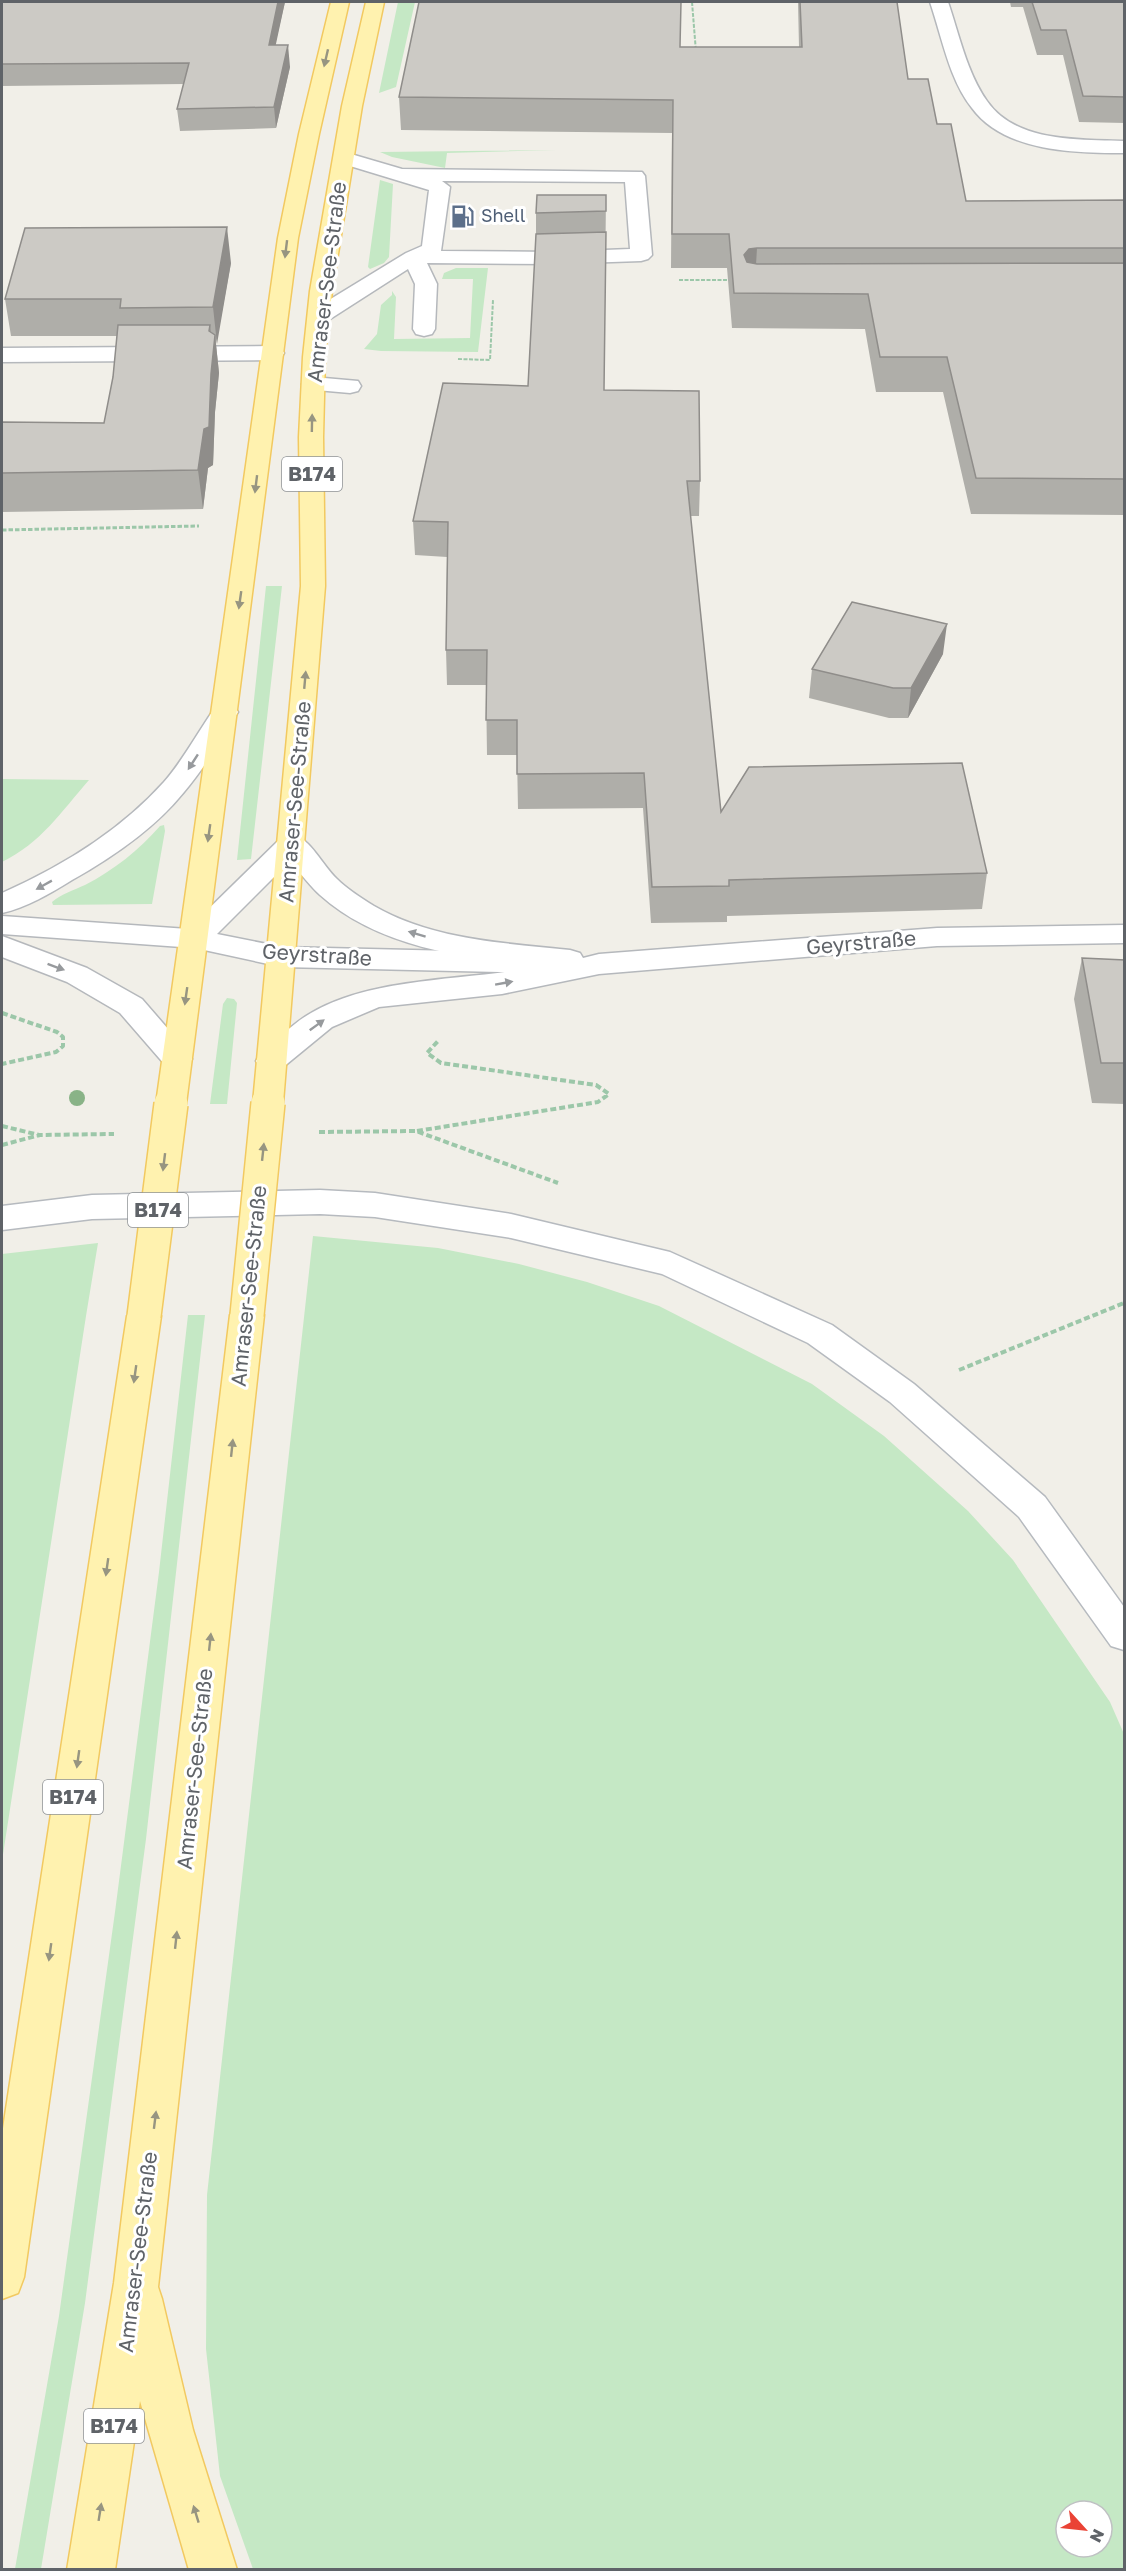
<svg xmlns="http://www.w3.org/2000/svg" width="1126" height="2571" font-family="'Golos Text',sans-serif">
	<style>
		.green { fill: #c5e8c5; fill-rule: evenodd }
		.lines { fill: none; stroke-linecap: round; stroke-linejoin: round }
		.service-casing { stroke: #b5b8bc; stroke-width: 3 }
		.minor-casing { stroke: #b5b8bc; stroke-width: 3 }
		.secondary-casing { stroke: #b6babf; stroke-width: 3 }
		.primary-casing { stroke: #f2c960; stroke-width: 3 }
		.path-far2 { stroke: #9cc7a9; stroke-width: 2; stroke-dasharray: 4 1.5; stroke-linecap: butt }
		.path-far1 { stroke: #9cc7a9; stroke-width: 3; stroke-dasharray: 4.5 2; stroke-linecap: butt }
		.path { stroke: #9cc7a9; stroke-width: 4; stroke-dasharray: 6 3; stroke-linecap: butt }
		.service { fill: #fff; fill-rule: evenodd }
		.minor { fill: #fff; fill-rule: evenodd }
		.secondary { fill: #fff; fill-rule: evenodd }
		.primary { fill: #fff2af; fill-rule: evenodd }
		.primary-bridge-casing { stroke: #f2c960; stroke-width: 36; stroke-linecap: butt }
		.primary-bridge { stroke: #fff2af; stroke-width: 33 }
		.tree { fill: #89b387 }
		.wall { fill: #afaea9 }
		.shaded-wall { fill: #8f8d8a }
		.building { fill: #cccac5; stroke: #8f8d8a; stroke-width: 1.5 }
		.oneway { fill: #979581 }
		.oneway2 { fill: #979a9d }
		.labels { text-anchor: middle; stroke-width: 6; stroke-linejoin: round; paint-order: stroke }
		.far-service-label { font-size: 18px; fill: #4e5e75; stroke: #fff; text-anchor: start }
		.shield { fill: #fff; stroke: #8f9295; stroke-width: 1.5 }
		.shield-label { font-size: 20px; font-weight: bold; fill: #5f6368 }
		.street-label { font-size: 21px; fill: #5f6368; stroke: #fff }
	</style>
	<rect width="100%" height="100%" fill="#f1efe8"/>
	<!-- green -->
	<path class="green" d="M 398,2 L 415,2 L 396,87 L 379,93 Z
		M 556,150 L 447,153 L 445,168 L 392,157 L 380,152 Z
		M 380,180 L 393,184 L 389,257 L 384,263 L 370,269 L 368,267 Z
		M 456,268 L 488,268 L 478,352 L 381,351 L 364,349 L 377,334 L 381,305 L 392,295 L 392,291 L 396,297 L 394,339 L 470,338 L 473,279 L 442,279 L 444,273 Z
		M 266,586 L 282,586 L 251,859 L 237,860 Z
		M 2,779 L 89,780 C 61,812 41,843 2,862 Z
		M 164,825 L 165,831 L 152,904 L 53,905 L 52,902 C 61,894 74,890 85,885 C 114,870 139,850 160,826 Z
		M 227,998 L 234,999 L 237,1003 L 227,1104 L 210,1104 L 223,1004 Z
		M 313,1236 L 438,1248 L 519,1264 L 587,1282 L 659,1306 L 812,1384 L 884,1436 L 968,1511 L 1013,1560 L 1110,1702 L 1124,1734 L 1124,2569 L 253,2569 L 220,2476 L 206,2349 L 207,2195 ZM 1066,2511 L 1102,2511 L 1102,2547 L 1066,2547 Z
		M 98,1243 L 86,1316 L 2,1861 L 2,1254 Z
		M 188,1315 L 205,1315 L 146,1839 L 85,2303 L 41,2569 L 15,2569 L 59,2316 L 115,1912 L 159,1572 Z"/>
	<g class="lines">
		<defs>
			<path id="service" d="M 344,152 L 402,169 L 642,172 L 645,176 L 652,255 L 648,259 L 641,261 L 554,264 L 427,263 L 437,284 L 435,329 L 432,334 L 424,336 L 416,334 L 413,329 L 415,284 L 408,269 L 327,321 L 319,323 L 311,321 L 308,316 L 311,311 L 406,253 L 422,246 L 429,190 L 337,162 L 334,158 L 337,154 ZM 442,181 L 625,182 L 630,249 L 554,252 L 441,251 L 450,187 Z
				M 313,377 L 358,381 L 361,386 L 358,391 L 350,393 L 305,389 L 302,384 L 305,379 Z
				M 292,834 L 302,837 L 306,843 L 302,849 L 217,934 L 282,947 L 546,953 L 556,956 L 561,963 L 556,970 L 546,973 L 282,967 L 195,948 L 2,934 L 2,916 L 188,929 L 282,837 Z"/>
			<path id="minor" d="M 930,2 L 948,2 C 959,34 967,73 987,101 C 1016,143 1080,139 1124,141 L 1124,153 C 1075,153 1004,152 972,108 C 949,79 942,37 930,2 Z
				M 273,346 L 281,348 L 284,353 L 281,358 L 273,360 L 2,362 L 2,348 Z
				M 225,704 L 234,706 L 238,712 C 221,740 205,767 184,792 C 154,829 113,857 72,880 C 51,893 26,908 2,913 L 2,893 C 61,867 120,831 164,782 C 184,759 198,732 216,706 Z
				M 292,834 C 311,839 322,865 337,879 C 347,889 361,898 374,906 C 433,940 504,943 570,950 L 580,953 L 583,958 L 599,954 L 937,928 L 1124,925 L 1124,943 L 937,946 L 599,974 L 502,994 L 379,1007 L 332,1027 L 282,1068 L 271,1071 L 260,1068 L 256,1061 L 260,1054 C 276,1041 293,1023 311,1013 C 373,976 469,981 540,966 C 465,958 379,948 320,895 C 306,882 294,865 282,849 L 278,843 L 282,837 Z
				M 2,936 L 87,968 L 142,999 L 188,1052 L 192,1059 L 188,1066 L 177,1069 L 166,1066 L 120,1013 L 67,982 L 2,957 Z"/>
			<path id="secondary" d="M 320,1190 L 375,1193 L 511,1214 L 670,1252 L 832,1325 L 914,1384 L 1045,1497 L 1124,1607 L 1124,1650 L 1111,1646 L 1019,1517 L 890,1402 L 808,1343 L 662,1274 L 511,1238 L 375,1217 L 320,1214 L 92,1219 L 2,1230 L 2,1206 L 92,1195 Z"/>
			<path id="primary" d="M 331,2 L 349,2 L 319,134 L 298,238 L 186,1104 L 182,1112 L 171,1115 L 160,1112 L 156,1104 L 278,238 L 299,134 Z
				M 366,2 L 384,2 L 362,106 L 332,291 L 325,357 L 323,437 L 325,586 L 283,1103 L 279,1111 L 268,1114 L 257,1111 L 253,1103 L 301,586 L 299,437 L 303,357 L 310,291 L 342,106 Z
				M 247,1302 L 259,1306 L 264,1315 L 158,2287 L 162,2299 L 193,2430 L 237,2570 L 189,2570 L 140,2401 L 115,2570 L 67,2570 L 114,2283 L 230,1315 L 235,1306 Z
				M 144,1303 L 156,1307 L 161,1316 L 24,2277 L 18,2293 L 2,2299 L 2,2135 L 127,1316 L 132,1307 Z"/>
		</defs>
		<!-- service casing -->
		<use href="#service" class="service-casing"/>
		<!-- minor casing -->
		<use href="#minor" class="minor-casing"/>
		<!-- secondary casing -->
		<use href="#secondary" class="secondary-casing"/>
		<!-- primary casing -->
		<use href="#primary" class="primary-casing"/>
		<!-- path-far2 -->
		<path class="path-far2" d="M 692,2 L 696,52
			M 679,280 L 731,280
			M 458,359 L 490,360 L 493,300"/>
		<!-- path-far1 -->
		<path class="path-far1" d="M 2,530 L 199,526"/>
		<!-- path -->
		<path class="path" d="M 2,1013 L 57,1032 L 63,1037 L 63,1046 L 56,1052 L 2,1064
			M 2,1126 L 39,1135
			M 417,1131 L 598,1102 L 609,1094 L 596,1085 L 441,1063 L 427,1053 L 438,1041
			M 319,1132 L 416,1131 L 558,1183
			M 2,1145 L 40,1135 L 114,1134
			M 959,1370 L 1124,1303"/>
		<!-- service -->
		<use href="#service" class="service"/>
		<!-- minor -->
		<use href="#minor" class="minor"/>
		<!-- secondary -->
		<use href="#secondary" class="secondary"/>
		<!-- primary -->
		<use href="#primary" class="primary"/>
		<defs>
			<path id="primary-bridge" d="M 247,1315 L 268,1103
				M 144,1316 L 171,1104"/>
		</defs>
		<!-- primary-bridge casing -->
		<use href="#primary-bridge" class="primary-bridge-casing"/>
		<!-- primary-bridge -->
		<use href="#primary-bridge" class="primary-bridge"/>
	</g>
	<!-- trees -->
	<circle class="tree" cx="77" cy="1098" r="8"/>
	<!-- wall -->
	<path class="wall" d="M 2,2 L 285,2 L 275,45 L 290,67 L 276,128 L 180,131 L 177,109 L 184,84 L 2,86 Z
		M 798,2 L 897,2 L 908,79 L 937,124 L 966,201 L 1125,200 L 1125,515 L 971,514 L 943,392 L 876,392 L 865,329 L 732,328 L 727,268 L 671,268 L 672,133 L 401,130 L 399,97 L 680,47 L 799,47 Z
		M 1010,2 L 1125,2 L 1125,123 L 1079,122 L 1063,55 L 1037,55 L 1023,7 L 1011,7 Z
		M 606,195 L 604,390 L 700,481 L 699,516 L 690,516 L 721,812 L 987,873 L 982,909 L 727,916 L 727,922 L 651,923 L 643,808 L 518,809 L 517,755 L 487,755 L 486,685 L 447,685 L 446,650 L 447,557 L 415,555 L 413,521 L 528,386 L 536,234 L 536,213 Z
		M 231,263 L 216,344 L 219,373 L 215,412 L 213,465 L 208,468 L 203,509 L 2,512 L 2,422 L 104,423 L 113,377 L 117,336 L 11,336 L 5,299 Z
		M 943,654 L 908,718 L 889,718 L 809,698 L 812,669 Z
		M 1082,958 L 1125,960 L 1125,1104 L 1092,1103 L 1074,999 Z"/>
	<!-- shaded-wall -->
	<path class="shaded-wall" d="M 278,2 L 285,2 L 271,67 L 269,45 Z
		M 288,45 L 290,67 L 276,128 L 274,107 Z
		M 227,227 L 231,263 L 217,344 L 213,307 Z
		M 757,248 L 755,282 L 744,255 L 749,249 Z
		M 210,325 L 213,355 L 215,335 L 219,373 L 215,412 L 213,465 L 208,468 L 203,509 L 198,470 Z
		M 947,624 L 943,654 L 908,718 L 911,688 Z"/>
	<!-- building -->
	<path class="building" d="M 2,2 L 278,2 L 269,45 L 288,45 L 274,107 L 177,109 L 189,63 L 2,64 Z
		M 419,2 L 681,2 L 680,47 L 802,47 L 800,2 L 897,2 L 908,79 L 928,79 L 937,124 L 951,124 L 966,201 L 1125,200 L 1125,248 L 757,248 L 749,249 L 744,255 L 747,262 L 757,264 L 1125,263 L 1125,479 L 976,478 L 947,357 L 880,357 L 868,294 L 734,293 L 729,234 L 672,234 L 673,100 L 399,97 Z
		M 1032,2 L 1125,2 L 1125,97 L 1083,96 L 1066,30 L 1041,30 Z
		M 537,195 L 606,195 L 606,211 L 536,213 Z
		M 227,227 L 213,307 L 120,308 L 121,299 L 5,299 L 25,228 Z
		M 606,232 L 604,390 L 699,391 L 700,481 L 687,481 L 721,812 L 749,767 L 962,763 L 987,873 L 729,880 L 729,886 L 652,887 L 644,773 L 517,774 L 517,720 L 486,720 L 487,650 L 446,650 L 448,522 L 413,521 L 443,383 L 528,386 L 536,234 Z
		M 118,325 L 210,325 L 209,331 L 215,335 L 211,374 L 209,427 L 204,429 L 198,470 L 2,473 L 2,422 L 104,423 L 113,377 Z
		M 852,602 L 947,624 L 911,688 L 893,688 L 812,669 Z
		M 1082,958 L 1125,960 L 1125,1063 L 1101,1063 Z"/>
	<!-- one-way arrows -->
	<defs><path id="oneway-solid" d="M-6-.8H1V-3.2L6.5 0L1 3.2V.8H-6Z" transform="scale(1.5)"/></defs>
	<g class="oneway">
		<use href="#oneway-solid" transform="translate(326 58) rotate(103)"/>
		<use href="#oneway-solid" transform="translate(286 249) rotate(97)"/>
		<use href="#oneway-solid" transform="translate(312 423) rotate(-89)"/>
		<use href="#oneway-solid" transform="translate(256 484) rotate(97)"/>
		<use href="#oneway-solid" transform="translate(240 600) rotate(98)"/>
		<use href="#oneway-solid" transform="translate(305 680) rotate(-85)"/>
		<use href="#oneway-solid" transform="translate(209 833) rotate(98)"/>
		<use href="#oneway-solid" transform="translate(186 996) rotate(98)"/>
		<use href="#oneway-solid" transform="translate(263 1152) rotate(-84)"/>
		<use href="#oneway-solid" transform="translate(164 1162) rotate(97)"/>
		<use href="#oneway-solid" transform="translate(135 1374) rotate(98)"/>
		<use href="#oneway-solid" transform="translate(232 1448) rotate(-84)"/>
		<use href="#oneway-solid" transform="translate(107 1567) rotate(98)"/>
		<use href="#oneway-solid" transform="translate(210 1642) rotate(-84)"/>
		<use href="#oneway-solid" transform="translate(78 1759) rotate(98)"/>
		<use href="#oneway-solid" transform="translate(176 1940) rotate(-84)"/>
		<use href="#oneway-solid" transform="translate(50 1952) rotate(98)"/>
		<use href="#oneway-solid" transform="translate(155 2120) rotate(-83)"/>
		<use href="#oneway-solid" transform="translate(100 2512) rotate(-81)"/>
		<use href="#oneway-solid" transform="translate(196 2514) rotate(-107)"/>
	</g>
	<g class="oneway2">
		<use href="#oneway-solid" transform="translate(193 762) rotate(123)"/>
		<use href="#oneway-solid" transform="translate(44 885) rotate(151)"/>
		<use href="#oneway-solid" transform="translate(417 934) rotate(-163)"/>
		<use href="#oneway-solid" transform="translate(56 967) rotate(20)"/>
		<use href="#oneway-solid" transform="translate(504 983) rotate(-10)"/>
		<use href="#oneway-solid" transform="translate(317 1025) rotate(-36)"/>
	</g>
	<!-- icons -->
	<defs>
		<symbol id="fuel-bare" viewBox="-9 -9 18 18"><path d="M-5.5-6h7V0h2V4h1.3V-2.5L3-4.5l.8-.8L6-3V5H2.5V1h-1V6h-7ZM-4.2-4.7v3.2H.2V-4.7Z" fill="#5c6f8a" stroke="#fff" stroke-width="2.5" paint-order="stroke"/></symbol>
	</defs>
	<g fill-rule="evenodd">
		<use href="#fuel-bare" x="446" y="200" width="33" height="33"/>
	</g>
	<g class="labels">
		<!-- far-service labels -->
		<g class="far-service-label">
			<text x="481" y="222">Shell</text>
		</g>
		<!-- shield labels -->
		<g class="shield">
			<rect x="282" y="457" width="60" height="34" rx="4.5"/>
			<rect x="128" y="1193" width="60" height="34" rx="4.5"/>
			<rect x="43" y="1780" width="60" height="34" rx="4.5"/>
			<rect x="84" y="2409" width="60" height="34" rx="4.5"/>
		</g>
		<g class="shield-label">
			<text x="312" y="481">B174</text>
			<text x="158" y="1217">B174</text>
			<text x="73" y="1804">B174</text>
			<text x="114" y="2433">B174</text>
		</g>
		<!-- street labels -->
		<g class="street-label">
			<text transform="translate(327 282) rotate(-83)" y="7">Amraser-See-Straße</text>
			<text transform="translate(295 802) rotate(-85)" y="7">Amraser-See-Straße</text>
			<text transform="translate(861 943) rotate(-5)" y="7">Geyrstraße</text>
			<text transform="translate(317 955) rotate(4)" y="7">Geyrstraße</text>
			<text transform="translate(249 1286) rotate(-84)" y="7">Amraser-See-Straße</text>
			<text transform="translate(195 1769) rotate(-84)" y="7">Amraser-See-Straße</text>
			<text transform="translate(138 2252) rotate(-83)" y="7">Amraser-See-Straße</text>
		</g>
	</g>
	<!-- border -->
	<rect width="1126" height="2571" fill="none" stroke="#5f6368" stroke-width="6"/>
	<!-- north arrow -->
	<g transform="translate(1084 2529) rotate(117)"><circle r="28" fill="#ffffff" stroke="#bfc1c3" stroke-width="1.5"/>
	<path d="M0-4.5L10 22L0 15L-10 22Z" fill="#ea4335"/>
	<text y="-9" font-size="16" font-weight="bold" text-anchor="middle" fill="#5f6368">N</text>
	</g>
</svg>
